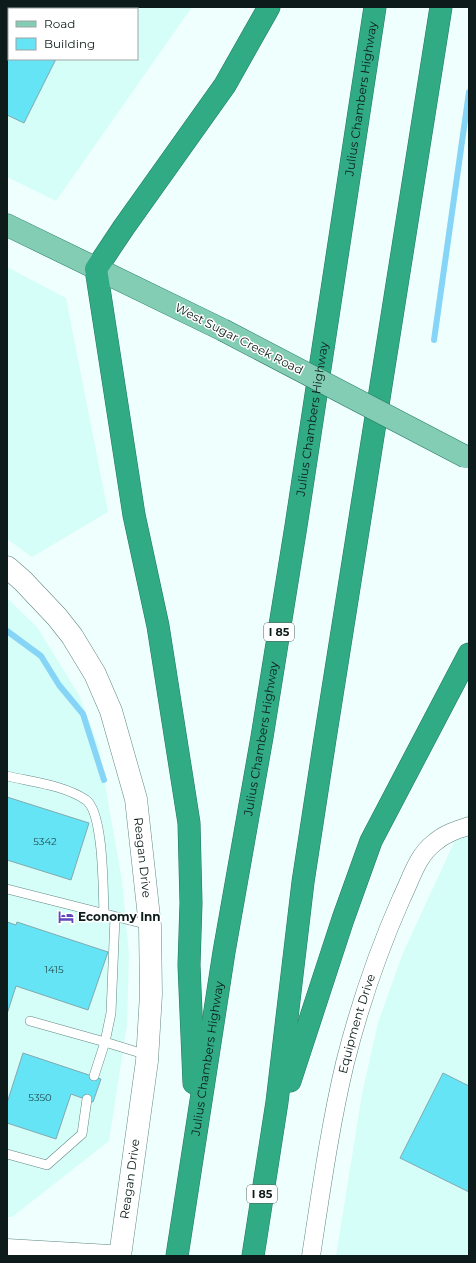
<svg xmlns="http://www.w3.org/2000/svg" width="476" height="1263" font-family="Montserrat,sans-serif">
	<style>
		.built { fill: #d6fef9; fill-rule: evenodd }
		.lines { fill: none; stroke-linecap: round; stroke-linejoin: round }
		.stream { stroke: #86d5f7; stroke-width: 6 }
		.building { fill: #65e4f5; stroke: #83a9af }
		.lane-casing { stroke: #628782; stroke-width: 10 }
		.street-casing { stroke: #628782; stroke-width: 19 }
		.secondary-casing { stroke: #628782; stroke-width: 23 }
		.primary-casing { stroke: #24795f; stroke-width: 23 }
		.highway-casing { stroke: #24795f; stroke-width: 23 }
		.lane { stroke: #fff; stroke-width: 9 }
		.street { stroke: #fff; stroke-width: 18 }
		.secondary { stroke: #fff; stroke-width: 22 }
		.primary { stroke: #83cdb5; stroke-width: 22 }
		.highway { stroke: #30ab84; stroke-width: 22 }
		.primary-bridge-casing { stroke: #24795f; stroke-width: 23; stroke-linecap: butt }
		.primary-bridge { stroke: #83cdb5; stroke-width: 22 }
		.labels { text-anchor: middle; stroke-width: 3; stroke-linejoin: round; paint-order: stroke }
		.number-label { font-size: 10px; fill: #234e51 }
		.shield { fill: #fff; stroke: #56605f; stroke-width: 1 }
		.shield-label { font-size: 11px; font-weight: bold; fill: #0d1c1a }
		.street-label { font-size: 12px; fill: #0d1c1a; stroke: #fff }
		.poi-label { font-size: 12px; font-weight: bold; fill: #0d1c1a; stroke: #fff; text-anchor: start }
	</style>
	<rect width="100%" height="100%" fill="#effffd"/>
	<!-- built -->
	<path class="built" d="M 7,7 L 192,7 L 56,201 L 7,177 ZM 9,9 L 137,9 L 137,59 L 9,59 Z
		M 7,267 L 66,298 L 108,512 L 32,557 L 7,539 Z
		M 7,598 L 37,627 L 79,695 L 98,745 L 122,880 L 129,954 L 127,1025 L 109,1141 L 12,1217 L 7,1217 Z
		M 469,810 L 469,1256 L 336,1256 L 362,1094 L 378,1023 L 402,955 Z"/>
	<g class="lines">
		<!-- stream -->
		<path class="stream" d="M 434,340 L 469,92
			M 7,631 L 41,656 L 59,685 L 83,714 L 104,780"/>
	</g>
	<!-- building -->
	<path class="building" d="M 21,7 L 82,7 L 81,9 L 20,9 Z
		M 9,31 L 9,59 L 56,59 L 24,123 L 7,115 L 7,35 Z
		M 7,797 L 89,823 L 71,880 L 7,860 Z
		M 7,922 L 16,925 L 17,922 L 108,952 L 88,1010 L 16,986 L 7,1014 Z
		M 23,1053 L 101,1079 L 93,1102 L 71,1094 L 56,1139 L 7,1123 L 7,1103 Z
		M 443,1073 L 469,1086 L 469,1192 L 400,1158 Z"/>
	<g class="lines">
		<defs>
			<path id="lane" d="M 7,776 C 32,782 64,785 86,800 C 104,813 103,892 104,914
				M 7,889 L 149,925
				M 30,1021 L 105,1042 L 111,1013 L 115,917
				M 94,1076 L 105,1042 L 147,1055
				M 7,1154 L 47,1165 L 82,1134 L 87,1099"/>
			<g id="street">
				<path id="s1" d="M 311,1256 C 321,1191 330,1126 345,1063 C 359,1007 379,949 402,897 C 411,879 417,856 434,843 C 444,834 456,830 469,826"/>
			</g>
			<g id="secondary">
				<path id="s2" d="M 7,567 L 23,581 L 57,617 L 72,636 L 95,674 L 111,711 L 136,799 L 150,926 L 151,994 L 147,1061 L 120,1256"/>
				<path d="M 7,1250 L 110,1256"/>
			</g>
			<path id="primary" d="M 7,225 L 223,330"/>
			<g id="highway">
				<path d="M 290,1081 L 343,919 L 371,841 L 469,654"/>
				<path d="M 194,1083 L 189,965 L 191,903 L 189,823 L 158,626 L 134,515 L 96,269 L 124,227 L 225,85 L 269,7"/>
				<path id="s3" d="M 177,1256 L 224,952 L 262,737 L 296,526 L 375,7"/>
				<path d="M 253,1256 L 277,1102 L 303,882 L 325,739 L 441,7"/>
			</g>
		</defs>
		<!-- lane casing -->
		<use href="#lane" class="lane-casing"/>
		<!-- street casing -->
		<use href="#street" class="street-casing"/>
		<!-- secondary casing -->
		<use href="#secondary" class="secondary-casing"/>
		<!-- primary casing -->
		<use href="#primary" class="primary-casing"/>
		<!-- highway casing -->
		<use href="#highway" class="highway-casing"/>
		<!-- lane -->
		<use href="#lane" class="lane"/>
		<!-- street -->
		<use href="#street" class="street"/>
		<!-- secondary -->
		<use href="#secondary" class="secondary"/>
		<!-- primary -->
		<use href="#primary" class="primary"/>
		<!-- highway -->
		<use href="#highway" class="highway"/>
		<defs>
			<path id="primary-bridge" d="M 223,330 L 466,457"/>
		</defs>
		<!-- primary-bridge casing -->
		<use href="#primary-bridge" class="primary-bridge-casing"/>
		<!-- primary-bridge -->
		<use href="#primary-bridge" class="primary-bridge"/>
	</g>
	<!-- icons -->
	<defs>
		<symbol id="hotel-bare" viewBox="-9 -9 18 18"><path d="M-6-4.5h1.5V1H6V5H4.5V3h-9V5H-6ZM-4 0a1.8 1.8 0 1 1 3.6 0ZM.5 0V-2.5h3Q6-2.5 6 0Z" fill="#6046bf" stroke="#fff" stroke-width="2.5" paint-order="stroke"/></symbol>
	</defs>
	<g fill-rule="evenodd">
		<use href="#hotel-bare" x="55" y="906" width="22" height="22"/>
	</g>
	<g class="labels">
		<!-- number labels -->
		<g class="number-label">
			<text x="45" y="845">5342</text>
			<text x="54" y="973">1415</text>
			<text x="40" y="1101">5350</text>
		</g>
		<!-- shield labels -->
		<g class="shield">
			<rect x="264" y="623" width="30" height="18" rx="3"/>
			<rect x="247" y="1185" width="30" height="18" rx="3"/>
		</g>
		<g class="shield-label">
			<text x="279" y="636">I 85</text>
			<text x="262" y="1198">I 85</text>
		</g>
		<!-- street labels -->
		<g class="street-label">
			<text dy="4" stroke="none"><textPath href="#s3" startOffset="1172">Julius Chambers Highway</textPath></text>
			<text transform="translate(239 339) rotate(27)" y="4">West Sugar Creek Road</text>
			<text dy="4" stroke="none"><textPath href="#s3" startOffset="848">Julius Chambers Highway</textPath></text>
			<text dy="4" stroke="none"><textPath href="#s3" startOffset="524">Julius Chambers Highway</textPath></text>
			<text dy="4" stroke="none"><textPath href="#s2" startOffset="330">Reagan Drive</textPath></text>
			<text dy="4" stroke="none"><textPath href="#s1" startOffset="237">Equipment Drive</textPath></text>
			<text dy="4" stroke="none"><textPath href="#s3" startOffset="200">Julius Chambers Highway</textPath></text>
			<text transform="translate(130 1179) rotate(-82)" y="4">Reagan Drive</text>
		</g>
		<!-- poi labels -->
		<g class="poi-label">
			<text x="78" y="921">Economy Inn</text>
		</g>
	</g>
	<!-- border -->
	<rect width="476" height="1263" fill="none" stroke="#0d1c1a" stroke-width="16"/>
	<!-- legend -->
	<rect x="8" y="8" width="130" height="52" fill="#ffffff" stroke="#9ea4a3"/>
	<rect x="16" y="21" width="20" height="6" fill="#83cdb5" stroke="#9ea4a3"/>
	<text x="44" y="28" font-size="12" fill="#0d1c1a">Road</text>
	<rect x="16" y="38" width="20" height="12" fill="#65e4f5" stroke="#9ea4a3"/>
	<text x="44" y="48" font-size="12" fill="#0d1c1a">Building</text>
</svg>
